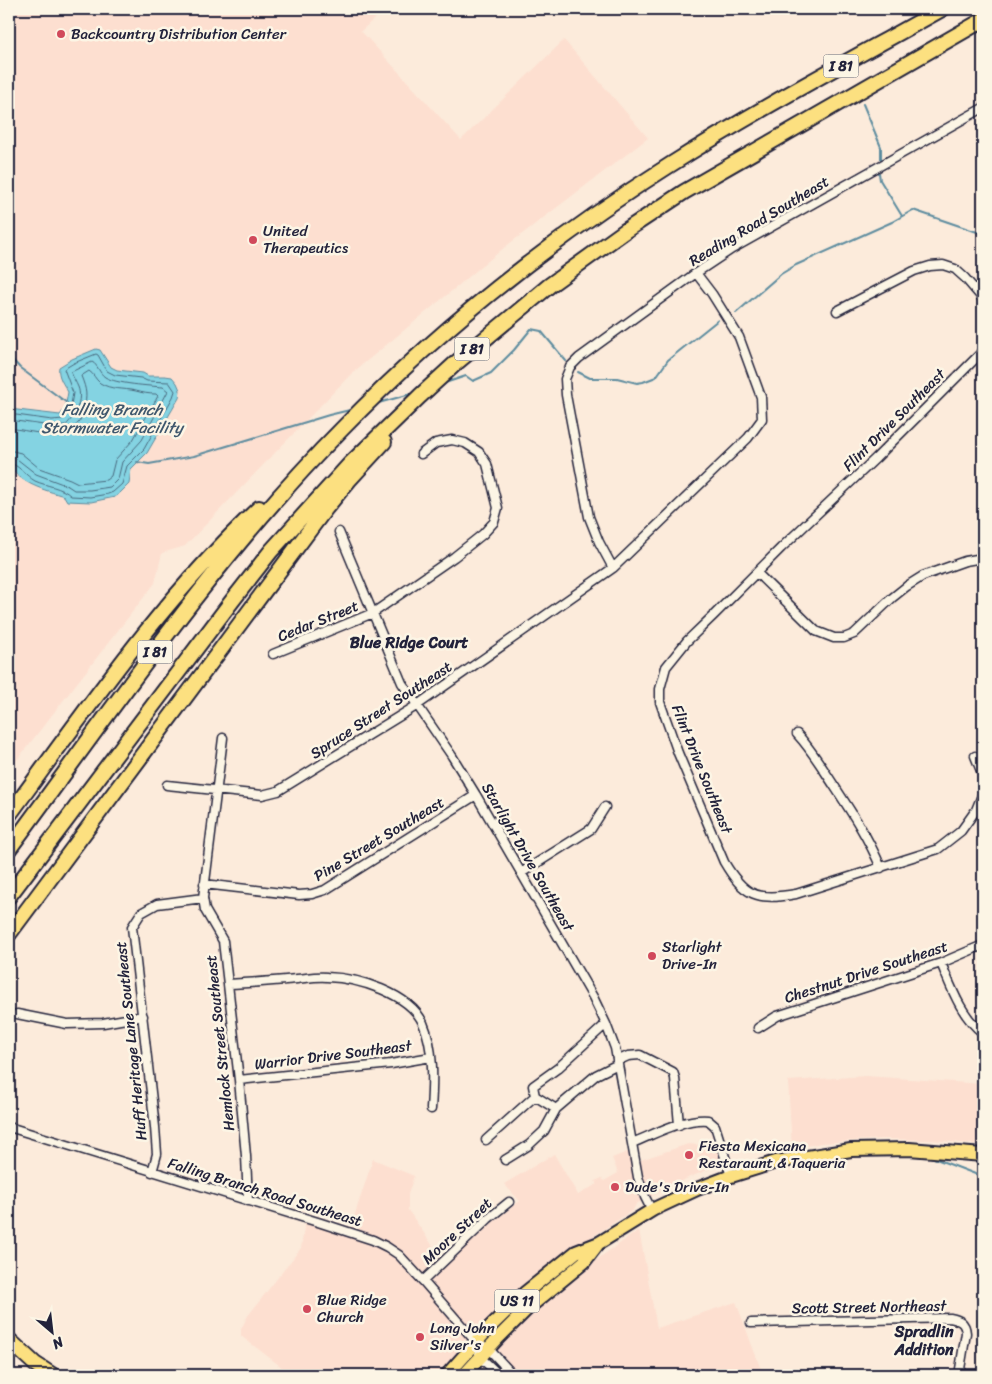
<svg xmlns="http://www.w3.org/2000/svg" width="992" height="1384" font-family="Sriracha,sans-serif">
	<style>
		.built { fill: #fddfd0 }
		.water { fill: #84d3e2; stroke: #5d8c9f }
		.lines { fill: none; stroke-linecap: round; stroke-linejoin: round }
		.shore { stroke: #49697e; stroke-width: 1 }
		.stream { stroke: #5d8c9f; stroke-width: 2 }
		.minor-casing { stroke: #22223b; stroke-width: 11 }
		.primary-casing { stroke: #22223b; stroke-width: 16 }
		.motorway-casing { stroke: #22223b; stroke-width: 18 }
		.minor { stroke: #fcf5e5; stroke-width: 8 }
		.primary { stroke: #fce080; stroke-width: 12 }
		.motorway { stroke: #fce080; stroke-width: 14 }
		.poi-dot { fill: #d1495b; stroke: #fcf5e5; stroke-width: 2 }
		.labels { text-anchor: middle; stroke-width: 5; stroke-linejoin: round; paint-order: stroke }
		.shield { fill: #fcf5e5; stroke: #63616e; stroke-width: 1 }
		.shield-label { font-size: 14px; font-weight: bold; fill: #22223b }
		.poi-label { font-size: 15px; fill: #22223b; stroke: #fcf5e5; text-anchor: start }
		.street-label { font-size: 15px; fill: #22223b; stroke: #fcf5e5 }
		.water-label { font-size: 16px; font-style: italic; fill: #3f576d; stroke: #fcf5e5 }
		.neighbourhood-label { font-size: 16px; font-weight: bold; fill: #22223b; stroke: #fcf5e5 }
	</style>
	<rect width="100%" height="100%" fill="#fcebdb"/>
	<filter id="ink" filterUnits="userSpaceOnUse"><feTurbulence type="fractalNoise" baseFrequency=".02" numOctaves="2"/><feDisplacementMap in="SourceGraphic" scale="10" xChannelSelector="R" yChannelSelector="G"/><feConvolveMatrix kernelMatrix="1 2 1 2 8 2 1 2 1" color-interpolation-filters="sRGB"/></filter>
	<g filter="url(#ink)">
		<!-- built -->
		<path class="built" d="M 9,9 L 385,9 L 361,31 L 461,140 L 564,40 L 648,138 L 505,247 L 351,374 L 185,546 L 162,553 L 155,583 L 9,770 Z
			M 866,1076 L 983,1084 L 983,1145 L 932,1140 L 883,1139 L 821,1143 L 792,1149 L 788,1081 Z
			M 715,1140 L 723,1164 L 690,1177 L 636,1204 L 633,1210 L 529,1279 L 486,1321 L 440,1375 L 292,1375 L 241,1336 L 241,1329 L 247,1317 L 301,1248 L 305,1221 L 348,1235 L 373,1159 L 414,1176 L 408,1194 L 408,1210 L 446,1265 L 493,1222 L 520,1201 L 504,1184 L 554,1154 L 578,1195 L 597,1184 L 595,1181 L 602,1178 L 604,1181 L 618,1173 L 612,1158 L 630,1151 L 632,1163 L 688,1144 L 699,1145 Z
			M 639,1230 L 657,1328 L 736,1302 L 763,1375 L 474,1375 L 506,1337 L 527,1316 L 576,1274 Z"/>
		<!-- water -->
		<path class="water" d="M 96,349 L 100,350 L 111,367 L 117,370 L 143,373 L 148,376 L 165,376 L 172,377 L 177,383 L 180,390 L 179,398 L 147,453 L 131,469 L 129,484 L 120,493 L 115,497 L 91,502 L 67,501 L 64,496 C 45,490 19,484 9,464 L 9,409 L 60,415 L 65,409 L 68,392 C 64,385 57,376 59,367 L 72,359 Z"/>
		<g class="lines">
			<!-- shore -->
			<path class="shore" d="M 9,414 L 52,420 L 63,419 L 70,411 L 73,393 L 64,369 L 74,363 L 96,354 L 98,355 L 107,371 L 115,375 L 141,378 L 147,381 L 169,382 L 175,391 L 173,397 L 144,449 L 127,466 L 122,484 L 113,492 L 108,494 L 90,497 L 71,496 C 62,487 46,486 35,481 C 26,476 18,464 9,463
				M 9,420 L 51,426 L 66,425 C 75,417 83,399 78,387 C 76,382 73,378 71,372 L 92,362 C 98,365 99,373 105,377 C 116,384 150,386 163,387 L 168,391 L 142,440 L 122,462 L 118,479 L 110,487 L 90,490 L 74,490 L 68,486 L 36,474 L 17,459 L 9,457
				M 9,428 C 35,431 75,447 84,410 C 87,395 87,391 81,376 L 89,371 C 94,374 95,379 100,383 C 111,390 123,388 136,391 C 143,393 148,394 156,394 L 158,396 L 133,440 L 115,460 L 111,476 L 106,480 L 78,483 L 70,479 L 39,468 L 21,453 L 9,450"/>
			<!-- stream -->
			<path class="stream" d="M 863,104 L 881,147 L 881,159
				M 879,173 L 880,180 L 902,216
				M 736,313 L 781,274 L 796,265 L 892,222 L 913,210 L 983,234
				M 9,356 L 20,368 L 67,403
				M 578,372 L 590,378 L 617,378 L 637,383 L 643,382 L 656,377 L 668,360 L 718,320
				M 442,384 L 466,376 L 473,381 L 491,373 L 514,350 L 531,329 L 541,331 L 566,361
				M 375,404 L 414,393
				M 137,462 L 149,464 L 194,456 L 329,415 L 354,409
				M 931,1157 L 983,1177"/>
			<defs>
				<path id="minor" d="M 837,311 L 914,271 L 930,266 L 943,265 L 955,269 L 965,278 L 983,299
					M 983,351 L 876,458 L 781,548 L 714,615 L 687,641 L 666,667 L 660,689 L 660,702 L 678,753 L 724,862 C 744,896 757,901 796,894 L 938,849 L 961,831 L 976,810 L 983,793 L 983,786
					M 339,532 L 402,683 L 452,756 L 476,795 L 593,997 L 606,1024 L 615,1048 L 638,1177 L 645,1197 L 652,1211
					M 613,568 L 599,542 L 589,517 L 566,395 L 565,379 L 570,367 L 579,358 L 696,273 L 732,249 L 983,108
					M 757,573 L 816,631 L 834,638 L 844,638 L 854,634 L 892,598 L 907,586 L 923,576 L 965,561 L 983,558
					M 273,654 L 373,613 L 454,557 L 483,534 L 494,522 L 498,508 L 487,464 L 479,452 L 465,443 L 452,440 L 436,443 L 421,454
					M 797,734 C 812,750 823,769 835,787 C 852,813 869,839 881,868
					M 223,738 L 203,898 L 205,910 L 223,941 L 239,1080 L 246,1156 L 248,1201
					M 975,756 L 983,776
					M 167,785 L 262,795 L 278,791 L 416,706 L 613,568 L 748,438 L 762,419 L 761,397 L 739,337 L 712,294 L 696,273
					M 521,873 L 591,829 L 605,807
					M 204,884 L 299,895 L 312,894 L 325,890 L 476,795
					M 941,963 C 952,989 961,1016 983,1033
					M 229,984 C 251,983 274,981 297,979 C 307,978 317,976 327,977 C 358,978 409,993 423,1023 C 434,1048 433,1081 431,1109
					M 17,1014 L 67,1024 L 103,1023 L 143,1016
					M 758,1028 L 777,1016 L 941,963 L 983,945
					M 617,1061 L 628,1056 L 640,1055 L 673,1072 L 675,1078 L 679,1125
					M 239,1080 L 391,1064 L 431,1057
					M 535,1096 L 556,1109
					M 9,1127 L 321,1223 L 373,1240 L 387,1247 L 399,1255 L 423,1281 L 476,1342 L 488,1348 L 513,1375
					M 486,1140 L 535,1096 L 533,1086 L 558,1068 L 606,1024
					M 632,1143 C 655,1134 683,1118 708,1120 L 715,1126 L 731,1176
					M 505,1160 L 529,1145 L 544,1131 L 556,1109 L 596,1075 L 618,1064
					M 152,1172 L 157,1154 L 155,1127 L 132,927 L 141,913 L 157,904 L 203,898
					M 423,1281 L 488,1219 L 509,1202
					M 751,1323 L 950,1318 C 960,1320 965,1322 966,1333 L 959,1375
					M 479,1354 L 480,1357 L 499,1375"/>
				<path id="primary" d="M 447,1375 L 490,1327 L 525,1293 L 576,1252 L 599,1243 L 654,1209 L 697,1189 L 731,1176 L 776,1162 L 851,1150 L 909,1149 L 983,1155
					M 464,1375 L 499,1337 L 528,1308 L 584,1262 L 597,1245"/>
				<path id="motorway" d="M 9,815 C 87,709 162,599 259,508
					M 9,849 C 115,706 216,556 342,429 C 440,328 551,240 670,165 C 758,109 851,60 942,9
					M 9,896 L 232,601 L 271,551 L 350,464 L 420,396 L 456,363 L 550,285 L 625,231 L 684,192 L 983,20
					M 9,934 L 326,508 L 349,480 L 384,442
					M 9,1340 L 35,1364 L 52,1375"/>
			</defs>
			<!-- minor casing -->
			<use href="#minor" class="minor-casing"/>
			<!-- primary casing -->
			<use href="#primary" class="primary-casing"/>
			<!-- motorway casing -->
			<use href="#motorway" class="motorway-casing"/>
			<!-- minor -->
			<use href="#minor" class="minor"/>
			<!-- primary -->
			<use href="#primary" class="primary"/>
			<!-- motorway -->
			<use href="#motorway" class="motorway"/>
		</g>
	</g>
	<!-- markers -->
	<g class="poi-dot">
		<circle cx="61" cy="34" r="5"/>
		<circle cx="253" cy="240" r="5"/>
		<circle cx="652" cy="956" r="5"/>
		<circle cx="689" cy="1155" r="5"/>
		<circle cx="615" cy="1187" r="5"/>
		<circle cx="307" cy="1309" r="5"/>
		<circle cx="420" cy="1337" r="5"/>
	</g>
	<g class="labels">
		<!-- shield labels -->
		<g class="shield">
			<rect x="823.5" y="54.5" width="35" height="23" rx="4"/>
			<rect x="454.5" y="337.5" width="35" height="23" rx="4"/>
			<rect x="137.5" y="640.5" width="35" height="23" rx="4"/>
			<rect x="494.5" y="1289.5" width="45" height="23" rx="4"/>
		</g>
		<g class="shield-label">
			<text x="841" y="71">I 81</text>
			<text x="472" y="354">I 81</text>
			<text x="155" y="657">I 81</text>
			<text x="517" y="1306">US 11</text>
		</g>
		<!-- poi labels -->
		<g class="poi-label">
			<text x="71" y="39">Backcountry Distribution Center</text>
			<text x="263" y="236">United<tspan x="263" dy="17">Therapeutics</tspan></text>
			<text x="662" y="952">Starlight<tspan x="662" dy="17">Drive-In</tspan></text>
			<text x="699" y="1151">Fiesta Mexicana<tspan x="699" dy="17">Restaraunt &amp; Taqueria</tspan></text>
			<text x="625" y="1192">Dude's Drive-In</text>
			<text x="317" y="1305">Blue Ridge<tspan x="317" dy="17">Church</tspan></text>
			<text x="430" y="1333">Long John<tspan x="430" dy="17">Silver's</tspan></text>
		</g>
		<!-- street labels -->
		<g class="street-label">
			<text transform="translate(759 221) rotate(-31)" y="5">Reading Road Southeast</text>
			<text transform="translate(894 420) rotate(-45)" y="5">Flint Drive Southeast</text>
			<text transform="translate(318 621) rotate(-22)" y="5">Cedar Street</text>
			<text transform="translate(381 710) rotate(-33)" y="5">Spruce Street Southeast</text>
			<text transform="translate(702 769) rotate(68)" y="5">Flint Drive Southeast</text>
			<text transform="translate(379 839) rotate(-31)" y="5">Pine Street Southeast</text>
			<text transform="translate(528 857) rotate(60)" y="5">Starlight Drive Southeast</text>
			<text transform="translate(866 972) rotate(-18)" y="5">Chestnut Drive Southeast</text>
			<text transform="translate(131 1041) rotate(-96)" y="5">Huff Heritage Lane Southeast</text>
			<text transform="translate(220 1043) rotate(-96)" y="5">Hemlock Street Southeast</text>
			<text transform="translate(333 1055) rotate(-7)" y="5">Warrior Drive Southeast</text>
			<text transform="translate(265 1192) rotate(17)" y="5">Falling Branch Road Southeast</text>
			<text transform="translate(457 1231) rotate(-43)" y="5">Moore Street</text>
			<text transform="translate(869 1307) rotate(-1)" y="5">Scott Street Northeast</text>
		</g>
		<!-- water labels -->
		<g class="water-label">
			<text x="112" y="415">Falling Branch<tspan x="112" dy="18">Stormwater Facility</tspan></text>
		</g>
		<!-- neighbourhood labels -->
		<g class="neighbourhood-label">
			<text x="409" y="648">Blue Ridge Court</text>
			<text x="924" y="1337">Spradlin<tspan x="924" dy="18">Addition</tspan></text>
		</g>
	</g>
	<!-- margin -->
	<rect width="992" height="1384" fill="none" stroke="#fcf5e5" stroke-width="30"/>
	<rect x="15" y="15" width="962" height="1354" fill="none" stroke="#22223b" stroke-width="2" filter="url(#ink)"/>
	<!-- north arrow -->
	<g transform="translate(52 1332) rotate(152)" stroke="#fcf5e5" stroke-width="4" paint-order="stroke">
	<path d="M0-4L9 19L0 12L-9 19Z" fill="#22223b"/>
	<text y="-8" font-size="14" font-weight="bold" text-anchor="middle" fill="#22223b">N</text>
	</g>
</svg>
